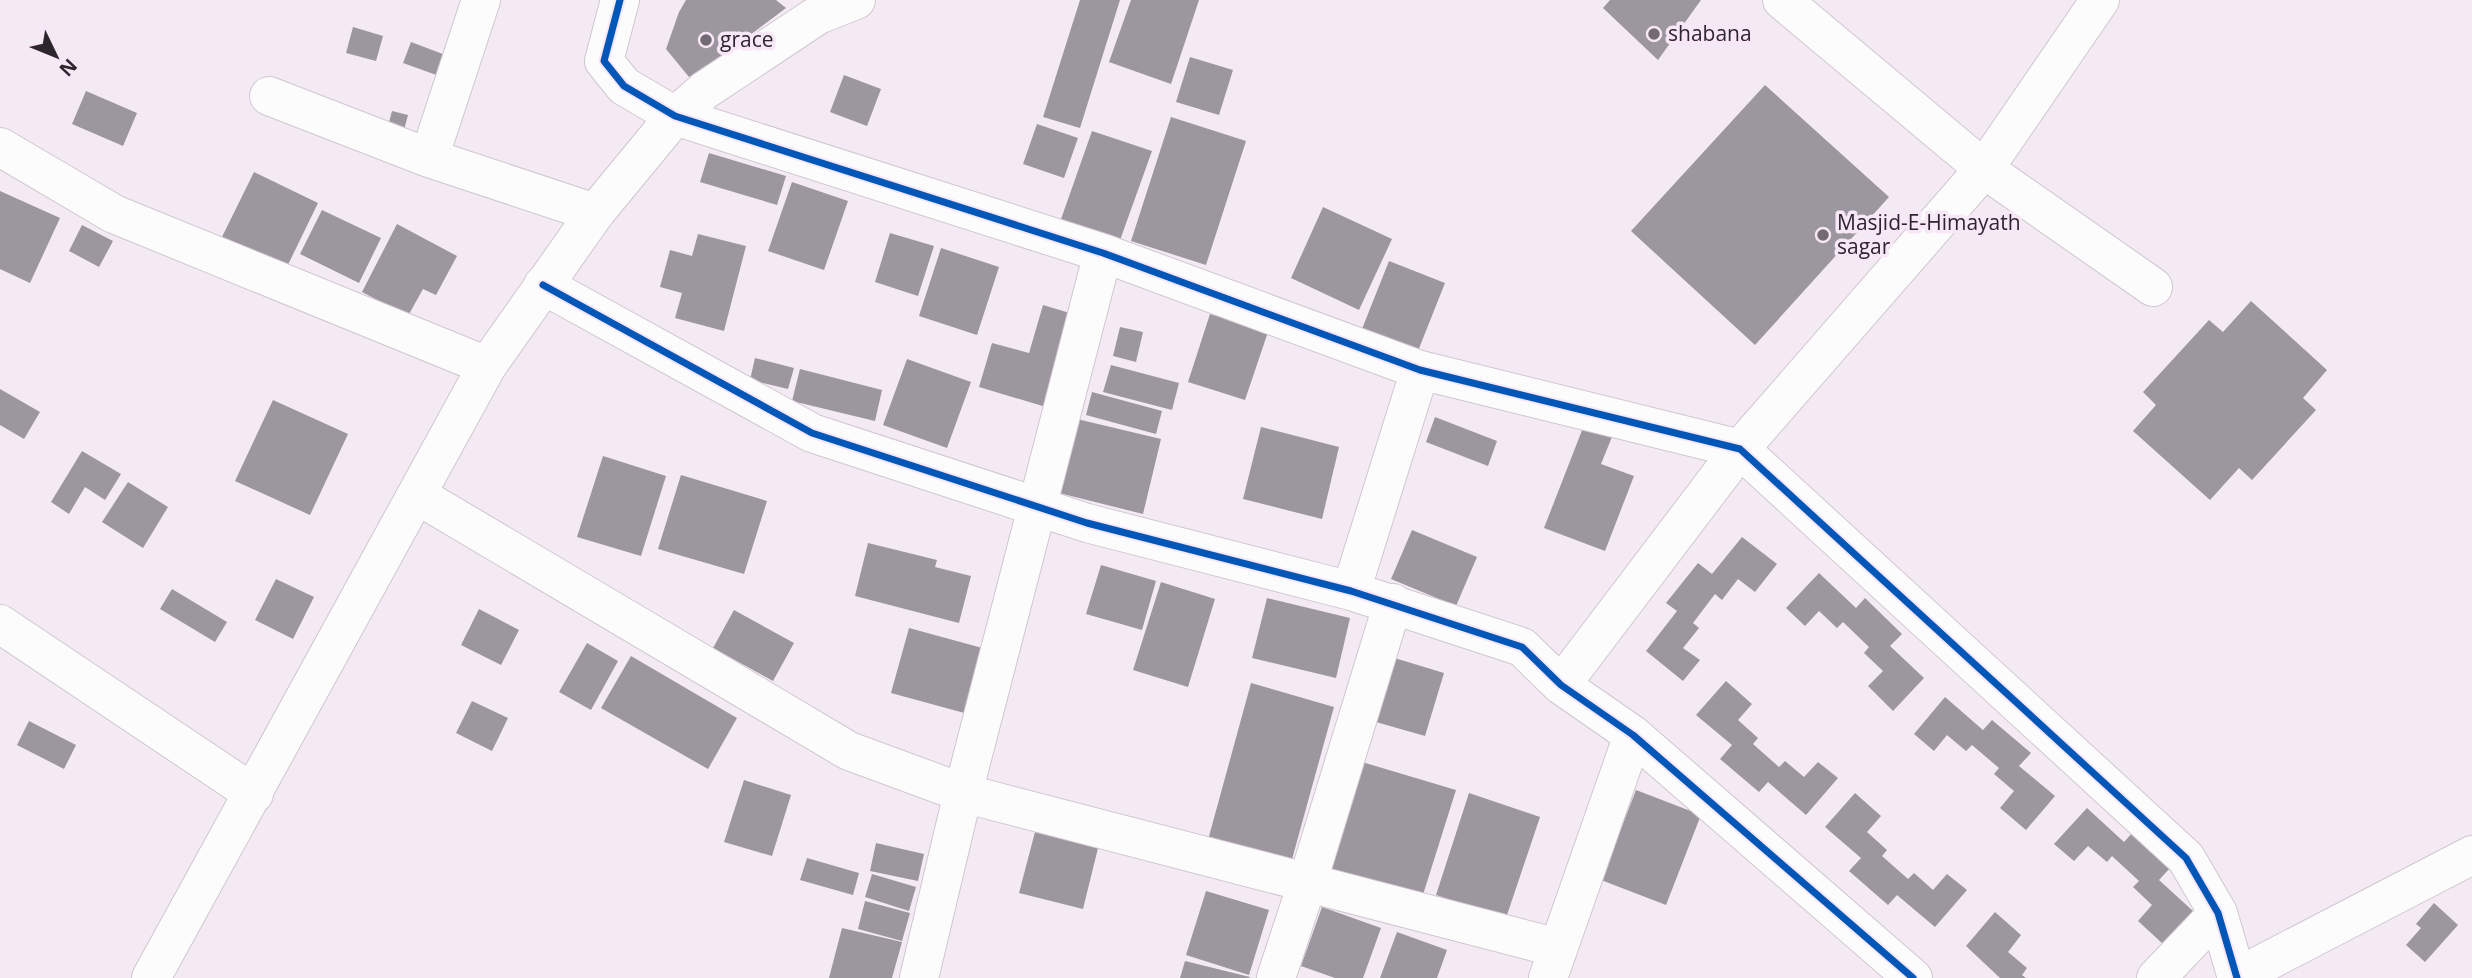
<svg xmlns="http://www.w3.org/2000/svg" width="2472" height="978" font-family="'Open Sans',sans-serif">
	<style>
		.building { fill: #9c969e }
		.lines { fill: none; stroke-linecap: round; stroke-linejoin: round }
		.street-casing { stroke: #cfc7cf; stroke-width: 40 }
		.secondary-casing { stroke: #cfc7cf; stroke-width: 40 }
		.street { stroke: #fdfcfd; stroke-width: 38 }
		.secondary { stroke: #fdfcfd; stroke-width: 38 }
		.cycleway-casing { stroke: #f7e7f7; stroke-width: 11 }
		.cycleway { stroke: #0057b8; stroke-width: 7 }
		.poi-dot { fill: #736b73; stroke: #f7e7f7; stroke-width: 2.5 }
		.labels { text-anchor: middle; stroke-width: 7; stroke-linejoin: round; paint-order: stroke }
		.poi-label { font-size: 21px; fill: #2d272d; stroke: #f7e7f7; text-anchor: start }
	</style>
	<rect width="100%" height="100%" fill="#f4eaf4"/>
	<!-- building -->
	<path class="building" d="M 686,0 L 776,0 L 786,8 L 725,54 L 689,77 L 666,49 L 679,12 Z
		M 1080,0 L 1120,0 L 1080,128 L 1043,117 Z
		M 1131,0 L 1199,0 L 1171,84 L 1109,62 Z
		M 1610,0 L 1701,0 L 1658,60 L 1603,8 Z
		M 353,27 L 383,36 L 376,61 L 346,53 Z
		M 411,42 L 448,56 L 442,77 L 403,63 Z
		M 1190,57 L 1233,70 L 1219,115 L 1176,102 Z
		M 844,75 L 881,89 L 867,126 L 830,112 Z
		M 1765,85 L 1889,197 L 1755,345 L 1631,231 Z
		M 86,91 L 137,113 L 123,146 L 72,124 Z
		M 392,111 L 408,115 L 404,130 L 388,126 Z
		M 1171,117 L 1246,141 L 1206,265 L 1131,241 Z
		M 1037,124 L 1078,138 L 1064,178 L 1023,164 Z
		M 1092,131 L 1152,151 L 1119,243 L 1060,222 Z
		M 709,153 L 786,176 L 777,205 L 700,182 Z
		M 254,172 L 318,203 L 283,275 L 219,243 Z
		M 792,182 L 848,201 L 824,270 L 768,251 Z
		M 0,191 L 60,218 L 30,283 L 0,269 Z
		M 1323,207 L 1392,239 L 1359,310 L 1291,278 Z
		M 322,210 L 381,238 L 359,283 L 300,254 Z
		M 397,224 L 457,256 L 436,295 L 423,289 L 408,316 L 362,292 Z
		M 82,225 L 113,241 L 99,267 L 69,251 Z
		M 890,233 L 934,246 L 918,296 L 875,282 Z
		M 698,234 L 746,246 L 724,331 L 675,318 L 682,293 L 660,287 L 670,250 L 692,256 Z
		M 941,248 L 999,267 L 977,335 L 919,316 Z
		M 1389,261 L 1445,283 L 1416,356 L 1360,334 Z
		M 2251,301 L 2327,370 L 2303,398 L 2316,410 L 2252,480 L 2239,468 L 2210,500 L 2133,431 L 2156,405 L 2143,392 L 2209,320 L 2223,332 Z
		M 1043,305 L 1073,314 L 1046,407 L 979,387 L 992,343 L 1029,353 Z
		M 1210,314 L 1268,332 L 1245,400 L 1188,382 Z
		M 1120,327 L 1143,332 L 1136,362 L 1113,356 Z
		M 755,358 L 794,368 L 788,389 L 750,380 Z
		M 907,359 L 971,382 L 947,448 L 883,425 Z
		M 1111,365 L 1179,383 L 1172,410 L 1103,392 Z
		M 800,369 L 882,390 L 875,421 L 792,401 Z
		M 0,389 L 40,412 L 24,439 L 0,425 Z
		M 1092,392 L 1162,411 L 1156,434 L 1086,415 Z
		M 273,400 L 348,434 L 310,515 L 235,481 Z
		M 1435,417 L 1497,441 L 1488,466 L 1426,442 Z
		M 1077,419 L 1161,439 L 1143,514 L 1059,493 Z
		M 1586,420 L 1614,432 L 1601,464 L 1634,476 L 1605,551 L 1544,528 Z
		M 1261,427 L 1339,447 L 1322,519 L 1243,499 Z
		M 82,451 L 121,474 L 105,500 L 85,487 L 69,514 L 51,502 Z
		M 603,456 L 666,476 L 641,556 L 577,537 Z
		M 681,475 L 767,501 L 744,574 L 658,549 Z
		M 128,482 L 168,507 L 143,548 L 102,522 Z
		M 1412,530 L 1477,557 L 1456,606 L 1391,579 Z
		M 1742,537 L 1777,564 L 1755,592 L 1738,579 L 1722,600 L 1715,594 L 1693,623 L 1699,628 L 1683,648 L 1700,660 L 1683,681 L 1646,651 L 1677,611 L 1666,603 L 1698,563 L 1712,574 Z
		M 868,543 L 937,560 L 935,567 L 971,576 L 959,623 L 855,596 Z
		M 1101,565 L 1156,581 L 1142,630 L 1086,614 Z
		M 1819,573 L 1856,608 L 1865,598 L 1902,634 L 1890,646 L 1924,678 L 1893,711 L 1868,686 L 1883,671 L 1864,653 L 1869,647 L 1843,622 L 1837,628 L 1819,611 L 1805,626 L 1786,608 Z
		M 276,579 L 314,597 L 293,639 L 255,620 Z
		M 1161,582 L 1215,599 L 1188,687 L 1133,670 Z
		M 172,589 L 227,622 L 215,642 L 160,609 Z
		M 1267,598 L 1350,618 L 1336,678 L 1252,658 Z
		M 479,609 L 519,630 L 501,665 L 461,645 Z
		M 734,610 L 794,643 L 773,681 L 713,648 Z
		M 909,628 L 986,649 L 968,714 L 891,693 Z
		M 587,643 L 618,661 L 591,710 L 559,692 Z
		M 631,656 L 737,718 L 708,769 L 601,708 Z
		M 1388,656 L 1444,673 L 1425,736 L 1369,720 Z
		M 1726,681 L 1752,704 L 1738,720 L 1758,738 L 1753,744 L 1779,767 L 1785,761 L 1804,777 L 1818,762 L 1838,778 L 1806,815 L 1768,782 L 1759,792 L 1720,759 L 1732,745 L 1696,715 Z
		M 1251,683 L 1334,707 L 1291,863 L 1208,840 Z
		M 1945,697 L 1983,730 L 1992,720 L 2031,753 L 2019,766 L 2055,796 L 2026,830 L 2000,808 L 2014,791 L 1994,774 L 1999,768 L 1972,745 L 1966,751 L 1947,735 L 1934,751 L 1914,734 Z
		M 472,701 L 508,718 L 492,751 L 456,733 Z
		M 29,721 L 76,745 L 64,769 L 17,745 Z
		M 1362,762 L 1456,790 L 1421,901 L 1328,873 Z
		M 744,780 L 791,795 L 772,856 L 724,842 Z
		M 1636,790 L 1701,815 L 1666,905 L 1601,880 Z
		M 1469,793 L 1540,817 L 1506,918 L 1436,895 Z
		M 1855,793 L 1881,816 L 1867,832 L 1887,850 L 1882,856 L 1908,879 L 1914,873 L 1933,890 L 1947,874 L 1967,890 L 1935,927 L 1897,895 L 1888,905 L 1849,871 L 1861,858 L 1825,827 Z
		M 2087,808 L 2124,842 L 2133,832 L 2171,867 L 2159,880 L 2193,911 L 2163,944 L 2138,921 L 2152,905 L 2133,887 L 2139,881 L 2112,856 L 2107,862 L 2088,846 L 2074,861 L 2054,844 Z
		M 1035,832 L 1098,848 L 1083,909 L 1019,893 Z
		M 876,843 L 924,854 L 918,881 L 870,871 Z
		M 807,858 L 859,873 L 853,895 L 800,880 Z
		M 872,874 L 916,887 L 909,911 L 865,897 Z
		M 1206,891 L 1269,910 L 1249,975 L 1186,955 Z
		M 865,901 L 910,913 L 902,941 L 858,929 Z
		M 2434,903 L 2458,925 L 2425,962 L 2406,945 L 2421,928 L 2416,924 Z
		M 1322,907 L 1381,928 L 1363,978 L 1335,978 L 1301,966 Z
		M 1995,912 L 2021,935 L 2008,952 L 2027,968 L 2022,975 L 2026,978 L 2000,978 L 1966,946 Z
		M 842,928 L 902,942 L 892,978 L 829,978 Z
		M 1397,932 L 1447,950 L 1437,978 L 1380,978 Z
		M 1185,961 L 1250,977 L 1249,978 L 1180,978 Z"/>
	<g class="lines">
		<defs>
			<path id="street" d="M 620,0 L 604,61 L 624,86 L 675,116 L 1103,253 L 1420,370 L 1740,449 L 2186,858 L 2218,913 L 2237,978
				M 1782,0 L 1984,169 L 2153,287
				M 269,96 L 429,158 L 595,213
				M 0,147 L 114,214 L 487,366
				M 429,158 L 481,0
				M 543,285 L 812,433 L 1087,523 L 1351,591 L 1522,647 L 1561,685 L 1633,735 L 1913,978
				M 417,495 L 849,751 L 963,793 L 1558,948
				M 1351,591 L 1420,370
				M 0,624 L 254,794
				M 1561,685 L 1740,449 L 1984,169 L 2100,0
				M 2237,977 L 2472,855
				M 919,978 L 963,793 L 1103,253
				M 1276,978 L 1307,884 L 1393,603
				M 1548,978 L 1633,735
				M 2156,978 L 2218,913"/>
			<path id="secondary" d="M 151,978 L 487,366 L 595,213 L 675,116 L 705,90 L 818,15 L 856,0"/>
		</defs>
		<!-- street casing -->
		<use href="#street" class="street-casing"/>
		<!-- secondary casing -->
		<use href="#secondary" class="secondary-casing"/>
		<!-- street -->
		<use href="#street" class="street"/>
		<!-- secondary -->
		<use href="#secondary" class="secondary"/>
		<defs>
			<path id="cycleway" d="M 620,0 L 604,61 L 624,86 L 675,116 L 1103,253 L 1420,370 L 1740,449 L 2186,858 L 2218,913 L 2237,978
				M 543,285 L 812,433 L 1087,523 L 1351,591 L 1522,647 L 1561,685 L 1633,735 L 1913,978"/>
		</defs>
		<!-- cycleway casing -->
		<use href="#cycleway" class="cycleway-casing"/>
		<!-- cycleway -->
		<use href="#cycleway" class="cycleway"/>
	</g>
	<!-- markers -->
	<g class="poi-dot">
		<circle cx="1654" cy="34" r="7"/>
		<circle cx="706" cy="40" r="7"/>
		<circle cx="1823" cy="235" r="7"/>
	</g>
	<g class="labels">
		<!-- poi labels -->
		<g class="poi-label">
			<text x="1668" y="41">shabana</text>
			<text x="720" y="47">grace</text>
			<text x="1837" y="230">Masjid-E-Himayath<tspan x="1837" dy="24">sagar</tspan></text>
		</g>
	</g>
	<!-- north arrow -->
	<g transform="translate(56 56) rotate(133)" stroke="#f7e7f7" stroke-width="5" paint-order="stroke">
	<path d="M0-5L12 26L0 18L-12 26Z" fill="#2d272d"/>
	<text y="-10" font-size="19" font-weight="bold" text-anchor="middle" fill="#2d272d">N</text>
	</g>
</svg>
